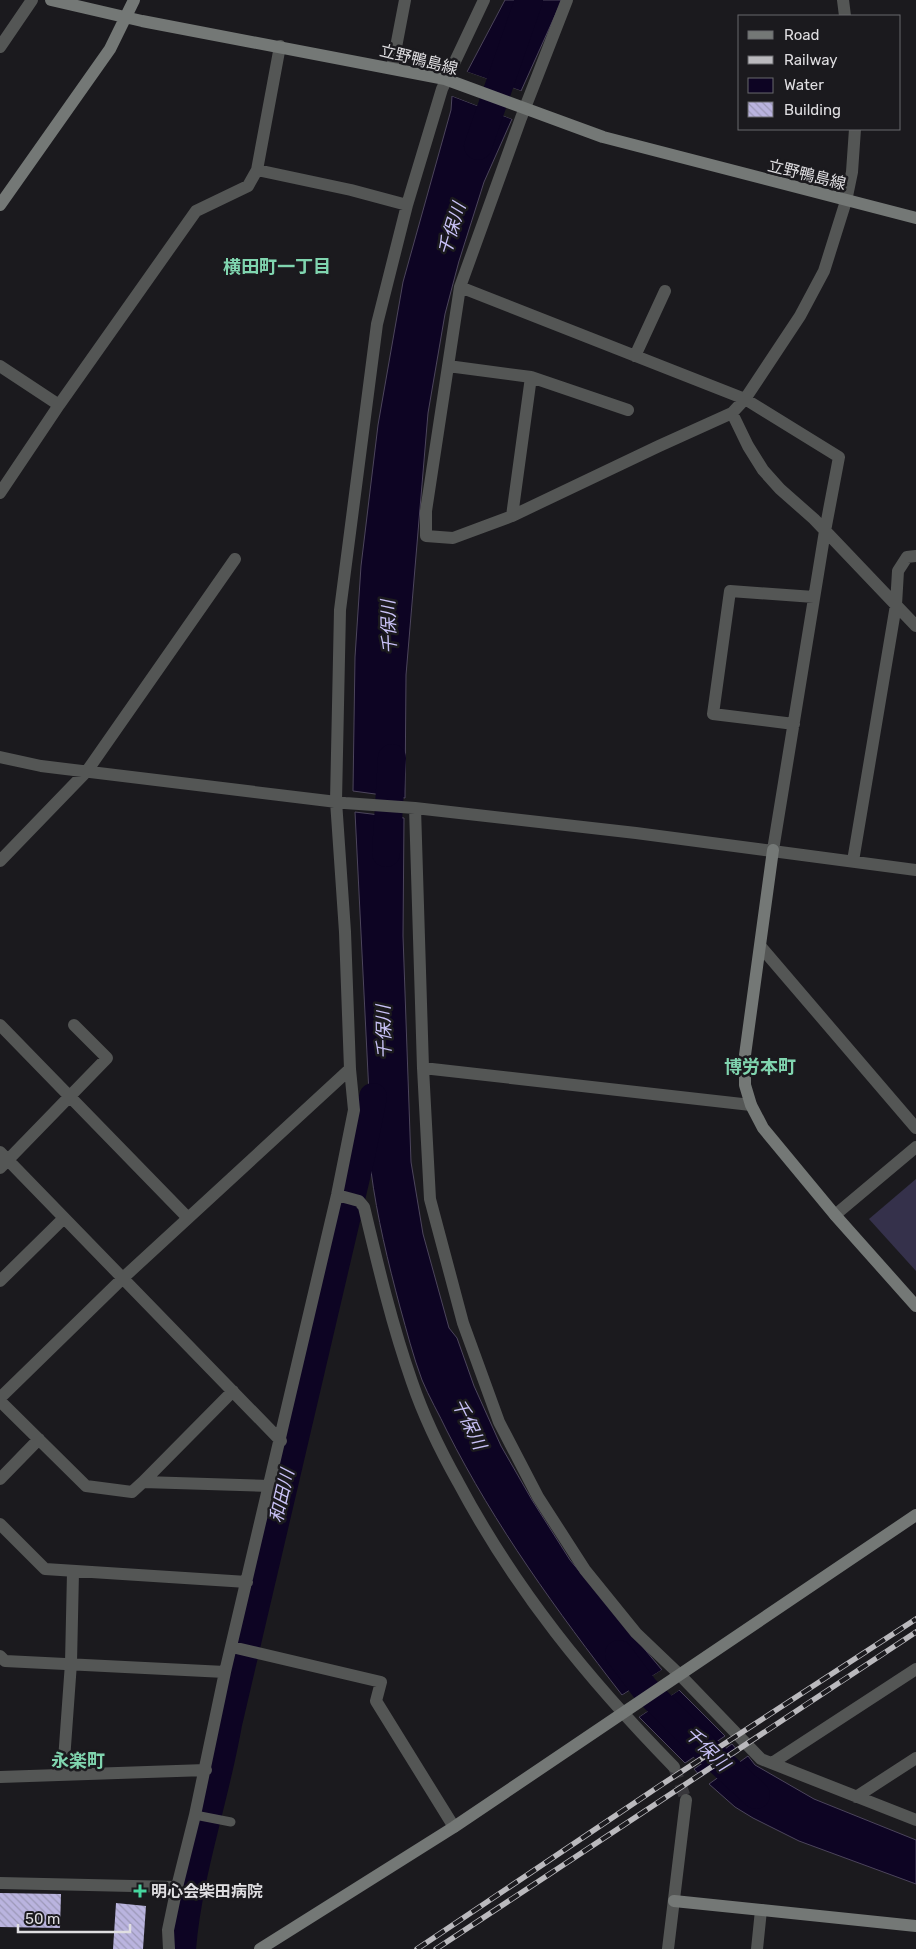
<svg xmlns="http://www.w3.org/2000/svg" width="916" height="1949" font-family="Rubik,'Noto Sans JP',sans-serif">
	<style>
		.green { fill: #35314b }
		.water { fill: #0d0423; stroke: #4c455c }
		.pier { fill: #1b1a1e }
		.lines { fill: none; stroke-linecap: round; stroke-linejoin: round }
		.river { stroke: #0d0423; stroke-width: 28 }
		.building { fill: url(#building-back-hatch) }
		.street-tunnel { stroke: #38373b; stroke-width: 12; stroke-dasharray: 12 6; stroke-linecap: butt }
		.lane { stroke: #545655; stroke-width: 9 }
		.street { stroke: #545655; stroke-width: 12 }
		.secondary { stroke: #747876; stroke-width: 12 }
		.rail-casing { stroke: #bab9bd; stroke-width: 5.5 }
		.rail { stroke: #1b1a1e; stroke-width: 4; stroke-dasharray: 11; stroke-linecap: butt }
		.poi-dot { fill: #46d49e; stroke: #1b1a1e; stroke-width: 2 }
		.labels { text-anchor: middle; stroke-width: 5; stroke-linejoin: round; paint-order: stroke }
		.street-label { font-size: 16px; fill: #dfdee1; stroke: #1b1a1e }
		.poi-label { font-size: 16px; font-weight: bold; fill: #dfdee1; stroke: #1b1a1e; text-anchor: start }
		.water-label { font-size: 18px; font-style: italic; fill: #c9c2f7; stroke: #1b1a1e }
		.neighbourhood-label { font-size: 18px; font-weight: bold; fill: #80d5af; stroke: #1b1a1e }
	</style>
	<defs>
		<pattern id="building-back-hatch" width="6" height="6" patternUnits="userSpaceOnUse" patternTransform="scale(1.25)"><rect width="6" height="6" fill="#bab4df"/><path d="M-1 5l2 2M0 0l6 6M5-1l2 2" fill="none" stroke="#9c98b8"/></pattern>
	</defs>
	<rect width="100%" height="100%" fill="#1b1a1e"/>
	<!-- green -->
	<path class="green" d="M 916,1179 L 916,1271 L 869,1219 Z"/>
	<!-- water -->
	<path class="water" d="M 505,0 L 562,0 L 521,91 L 467,72 Z
		M 452,96 L 512,119 L 484,182 L 459,261 L 445,314 L 428,413 L 406,675 L 405,798 L 353,791 L 355,657 L 361,566 L 378,425 L 403,282 L 451,110 Z
		M 355,812 L 404,818 L 403,936 L 411,1162 L 423,1234 L 449,1328 L 457,1338 L 474,1386 L 501,1446 L 532,1500 L 570,1560 L 662,1670 L 622,1695 C 557,1611 495,1526 447,1431 C 439,1414 429,1397 422,1380 C 413,1356 407,1332 400,1307 C 388,1262 377,1217 371,1171 L 369,1165 L 363,1162 L 366,1136 L 364,1096 L 369,1094 Z
		M 679,1690 L 725,1736 L 685,1763 L 639,1717 Z
		M 732,1744 L 739,1752 L 725,1762 L 720,1761 L 720,1764 L 701,1777 L 694,1769 L 710,1758 L 719,1759 L 718,1754 Z
		M 748,1756 L 755,1765 L 814,1799 L 916,1840 L 916,1884 L 799,1841 L 753,1818 L 735,1807 L 709,1784 Z"/>
	<!-- pier -->
	<path class="pier" d="M 465,71 L 521,91 L 524,91 L 521,94 L 466,74 Z
		M 451,94 L 453,94 L 513,117 L 512,119 L 450,95 Z
		M 663,1669 L 663,1672 L 624,1698 L 620,1697 Z
		M 678,1688 L 681,1689 L 637,1718 L 638,1715 Z"/>
	<g class="lines">
		<!-- river -->
		<path class="river" d="M 478,146 L 529,0
			M 386,853 L 392,758
			M 619,1654 L 645,1689 L 695,1739 L 756,1795
			M 182,1949 C 188,1873 215,1799 228,1724 L 361,1156 L 373,1097"/>
	</g>
	<!-- building -->
	<path class="building" d="M 0,1893 L 61,1894 L 60,1928 L 0,1927 Z
		M 116,1903 L 146,1906 L 143,1949 L 113,1949 Z"/>
	<g class="lines">
		<!-- street-tunnel -->
		<path class="street-tunnel" d="M 674,1767 L 686,1800"/>
		<!-- lane -->
		<path class="lane" d="M 195,1815 L 231,1822"/>
		<!-- street -->
		<path class="street" d="M 843,0 L 845,16
			M 0,47 L 32,0
			M 392,68 L 405,0
			M 855,129 L 852,172 L 846,201 L 824,271 L 800,316 L 745,399 L 732,413 L 748,446 L 763,470 L 780,489 L 814,519 L 916,626
			M 257,170 L 351,190 L 407,205
			M 460,287 L 745,399 L 839,457 L 825,531 L 773,850
			M 635,356 L 665,291
			M 0,366 L 59,405
			M 448,366 L 531,377 L 628,410
			M 531,377 L 512,516 L 453,538 L 426,536 L 426,511 L 460,287 L 521,118 L 567,0
			M 0,493 L 59,405 L 196,211 L 248,186 L 257,170 L 280,46
			M 512,516 L 659,446 L 732,413
			M 794,724 L 713,714 L 730,591 L 814,597
			M 0,757 L 41,766 L 345,803 L 415,808 L 636,833 L 916,870
			M 415,808 L 423,1068 L 430,1199 L 463,1323 L 499,1422 L 538,1497 L 585,1570 L 636,1633 L 680,1675 L 761,1759 L 916,1820
			M 0,861 L 87,771 L 235,559
			M 853,861 L 896,605 L 898,571 L 907,557 L 916,556
			M 761,947 L 916,1128
			M 0,1025 L 188,1218
			M 423,1068 L 751,1105
			M 0,1152 L 281,1441
			M 0,1168 L 107,1058 L 74,1025
			M 337,1195 L 359,1201 L 364,1207 C 378,1266 392,1325 412,1382 C 424,1417 440,1450 458,1482 C 516,1591 588,1679 674,1767
			M 835,1215 L 916,1147
			M 0,1281 L 64,1218
			M 0,1398 L 123,1278 L 350,1069
			M 0,1401 L 86,1486 L 132,1492 L 143,1482 L 270,1486
			M 0,1479 L 39,1439
			M 143,1482 L 233,1391
			M 0,1524 L 45,1569 L 247,1582
			M 232,1647 L 381,1682 L 376,1701 L 454,1827
			M 0,1656 L 5,1661 L 225,1672
			M 772,1763 L 916,1669
			M 63,1774 L 71,1663 L 73,1572
			M 0,1777 L 206,1770
			M 856,1797 L 916,1758
			M 0,1883 L 177,1887
			M 169,1949 L 168,1930 L 177,1887 L 195,1815 L 225,1672 L 337,1195 L 354,1110 L 350,1069 L 345,932 L 336,801 L 340,610 L 377,324 L 407,205 L 442,89 L 484,0
			M 668,1949 L 686,1800
			M 757,1949 L 761,1910"/>
		<!-- secondary -->
		<path class="secondary" d="M 51,0 L 142,21 L 445,79 L 603,137 L 916,218
			M 0,205 L 110,49 L 134,0
			M 773,850 L 745,1055 L 745,1085 L 751,1105 L 763,1128 L 835,1215 L 916,1306
			M 674,1901 L 916,1926
			M 260,1949 L 454,1827 L 916,1515"/>
		<defs>
			<path id="rail" d="M 417,1949 L 661,1785 L 916,1619
				M 436,1949 L 916,1632"/>
		</defs>
		<!-- rail casing -->
		<use href="#rail" class="rail-casing"/>
		<!-- rail -->
		<use href="#rail" class="rail"/>
	</g>
	<!-- markers -->
	<path class="poi-dot" d="M137.5 1883.5h5v5h5v5h-5v5h-5v-5h-5v-5h5z"/>
	<g class="labels">
		<!-- street labels -->
		<g class="street-label">
			<text transform="translate(419 59) rotate(14)" y="6">立野鴨島線</text>
			<text transform="translate(807 174) rotate(14)" y="6">立野鴨島線</text>
		</g>
		<!-- poi labels -->
		<g class="poi-label">
			<text x="151" y="1897">明心会柴田病院</text>
		</g>
		<!-- water labels -->
		<g class="water-label">
			<text transform="translate(452 229) rotate(-73)" y="6">千保川</text>
			<text transform="translate(389 627) rotate(-92)" y="6">千保川</text>
			<text transform="translate(384 1032) rotate(-91)" y="6">千保川</text>
			<text transform="translate(469 1424) rotate(64)" y="6">千保川</text>
			<text transform="translate(282 1496) rotate(-77)" y="6">和田川</text>
			<text transform="translate(707 1749) rotate(44)" y="6">千保川</text>
		</g>
		<!-- neighbourhood labels -->
		<g class="neighbourhood-label">
			<text x="277" y="273">横田町一丁目</text>
			<text x="760" y="1073">博労本町</text>
			<text x="78" y="1767">永楽町</text>
		</g>
	</g>
	<!-- legend -->
	<rect x="738" y="15" width="162" height="115" fill="#1b1a1e" stroke="#69686c"/>
	<rect x="748" y="31" width="25" height="8" fill="#747876" stroke="#69686c"/>
	<text x="784" y="40" font-size="15" fill="#dfdee1">Road</text>
	<rect x="748" y="56" width="25" height="8" fill="#bab9bd" stroke="#69686c"/>
	<text x="784" y="65" font-size="15" fill="#dfdee1">Railway</text>
	<rect x="748" y="78" width="25" height="15" fill="#0d0423" stroke="#69686c"/>
	<text x="784" y="90" font-size="15" fill="#dfdee1">Water</text>
	<rect x="748" y="102" width="25" height="15" fill="url(#building-back-hatch)" stroke="#69686c"/>
	<text x="784" y="115" font-size="15" fill="#dfdee1">Building</text>
	<!-- scale -->
	<path d="M18 1924v8h112v-8" fill="none" stroke="#dfdee1" stroke-width="2.5"/>
	<text x="25" y="1924" font-size="15" fill="#dfdee1" stroke="#1b1a1e" stroke-width="4" paint-order="stroke">50 m</text>
</svg>
